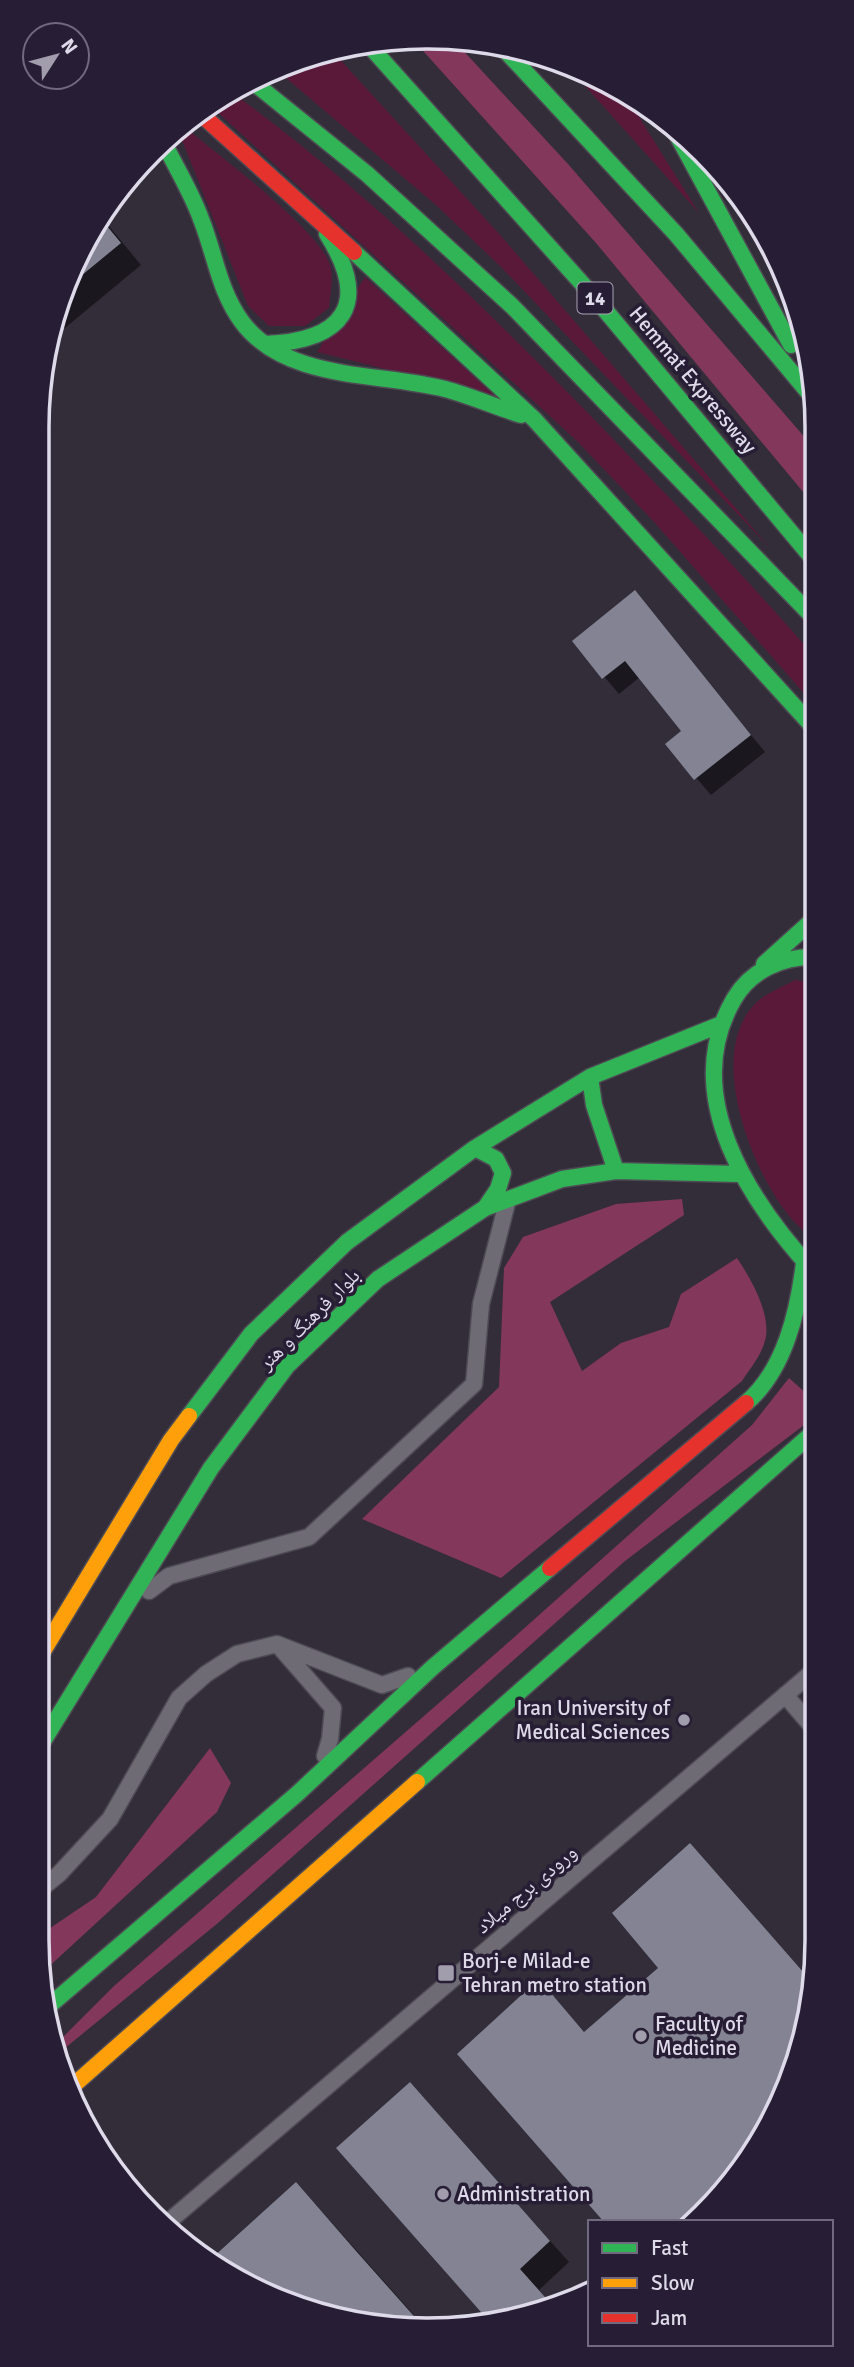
<svg xmlns="http://www.w3.org/2000/svg" width="854" height="2367" font-family="Signika,'Noto Naskh Arabic',sans-serif">
	<style>
		.green { fill: #5b193a }
		.forest { fill: #83375a }
		.shadow { fill: #0007 }
		.building { fill: #838393 }
		.lines { fill: none; stroke-linecap: round; stroke-linejoin: round }
		.lane-casing { stroke: #4e4a54; stroke-width: 19 }
		.fast-casing { stroke: #4e4a54; stroke-width: 19 }
		.slow-casing { stroke: #4e4a54; stroke-width: 19 }
		.jam-casing { stroke: #4e4a54; stroke-width: 19 }
		.lane { stroke: #6e6b74; stroke-width: 16 }
		.fast { stroke: #30b455; stroke-width: 16 }
		.slow { stroke: #ff9f0a; stroke-width: 16 }
		.jam { stroke: #e5322d; stroke-width: 16 }
		.poi-dot { fill: #a29dac; stroke: #271e35; stroke-width: 2.5 }
		.labels { text-anchor: middle; stroke-width: 7; stroke-linejoin: round; paint-order: stroke }
		.shield { fill: #271e35; stroke: #a8a2b4; stroke-width: 2 }
		.shield-label { font-size: 19px; font-weight: bold; fill: #dfdaea }
		.street-label { font-size: 21px; fill: #dfdaea; stroke: #271e35 }
		.poi-label { font-size: 21px; fill: #dfdaea; stroke: #271e35; text-anchor: start }
		.rim { fill: none; stroke: #dfdaea; stroke-width: 3.5 }
	</style>
	<rect width="100%" height="100%" fill="#322d39"/>
	<!-- green -->
	<path class="green" d="M 335,54 L 501,236 L 771,549 L 501,267 L 436,205 L 280,73 Z
		M 568,67 L 621,88 L 699,213 L 569,68 Z
		M 230,91 C 361,186 478,301 591,416 C 667,495 743,574 814,656 L 815,706 L 655,523 L 577,441 L 212,107 Z
		M 187,129 C 218,155 320,230 330,265 C 334,277 330,295 329,308 L 305,326 L 269,326 L 248,306 L 180,135 Z
		M 713,164 L 720,169 L 777,255 L 783,275 Z
		M 365,277 L 495,396 L 317,352 Z
		M 795,980 L 815,983 L 816,1243 C 805,1232 792,1221 783,1208 C 749,1161 708,1054 754,1005 C 763,994 783,987 795,980 Z"/>
	<!-- forest -->
	<path class="forest" d="M 416,43 L 459,46 L 568,164 L 814,448 L 814,505 L 596,243 Z
		M 682,1199 L 684,1215 L 550,1302 L 582,1371 L 621,1343 L 669,1327 L 681,1294 L 737,1258 C 751,1279 774,1318 764,1344 C 760,1357 749,1370 742,1381 L 501,1578 L 362,1519 L 499,1387 L 504,1268 L 523,1237 L 616,1204 Z
		M 789,1378 L 816,1402 L 816,1416 L 625,1561 L 218,1923 L 59,2053 L 57,2043 L 114,1986 L 502,1648 L 752,1425 Z
		M 210,1748 L 231,1783 L 217,1812 L 43,1972 L 37,1937 L 96,1897 Z"/>
	<!-- shadow -->
	<path class="shadow" d="M 103,219 L 141,265 L 48,342 L 50,326 Z
		M 634,593 L 765,752 L 711,795 L 667,744 L 684,731 L 640,677 L 619,694 L 574,641 Z
		M 690,1845 L 808,1977 L 813,1976 L 804,2041 L 751,2157 L 687,2222 L 539,1982 L 585,2033 L 660,1968 Z
		M 410,2085 L 569,2262 L 539,2290 L 553,2306 L 528,2317 L 484,2320 L 488,2317 Z
		M 296,2185 L 316,2205 L 422,2324 L 376,2327 Z"/>
	<!-- building -->
	<path class="building" d="M 102,220 L 121,243 L 70,285 L 94,236 Z
		M 635,590 L 751,735 L 694,780 L 665,744 L 681,731 L 625,661 L 602,679 L 572,641 Z
		M 690,1843 L 812,1982 L 804,2041 L 751,2157 L 687,2222 L 604,2222 L 457,2054 L 539,1979 L 584,2032 L 658,1968 L 612,1913 Z
		M 410,2082 L 550,2241 L 520,2269 L 553,2306 L 528,2317 L 488,2320 L 336,2148 Z
		M 296,2182 L 356,2251 L 421,2324 L 376,2327 L 254,2290 L 212,2258 Z"/>
	<g class="lines">
		<defs>
			<path id="lane" d="M 149,1591 L 169,1576 L 309,1537 L 474,1384 L 481,1304 L 507,1203
				M 279,1646 L 333,1708 L 330,1739 L 325,1756
				M 785,1695 L 817,1732
				M 37,1892 L 59,1874 L 110,1819 L 179,1698 L 206,1674 L 237,1654 L 277,1644 L 382,1685 L 408,1676
				M 167,2223 L 817,1668"/>
			<path id="fast" d="M 367,43 L 595,298 L 814,560
				M 503,48 L 676,234 L 814,399
				M 253,82 L 367,174 L 512,306 L 814,618
				M 676,133 L 791,345
				M 166,147 C 178,171 192,194 201,219 C 215,254 219,291 242,322 C 287,382 380,372 445,389 C 471,396 496,407 521,415
				M 354,252 L 534,419 L 815,729
				M 265,344 C 343,341 372,305 327,234
				M 815,957 C 783,956 751,970 734,999 C 678,1095 750,1203 816,1274
				M 764,964 L 815,918
				M 590,1077 L 594,1105 L 616,1171
				M 475,1148 L 496,1159 L 503,1173 L 498,1189 L 485,1208
				M 746,1403 C 785,1370 798,1311 804,1263
				M 189,1416 L 251,1334 L 347,1242 L 475,1148 L 590,1077 L 719,1025
				M 37,1751 L 211,1468 L 287,1366 L 378,1279 L 485,1208 L 562,1179 L 616,1171 L 739,1174
				M 417,1782 L 816,1430
				M 50,2005 L 297,1794 L 433,1667 L 550,1568"/>
			<path id="slow" d="M 37,1661 L 171,1440 L 189,1416
				M 67,2091 L 417,1782"/>
			<path id="jam" d="M 202,115 L 354,252
				M 550,1568 L 746,1403"/>
		</defs>
		<!-- lane casing -->
		<use href="#lane" class="lane-casing"/>
		<!-- fast casing -->
		<use href="#fast" class="fast-casing"/>
		<!-- slow casing -->
		<use href="#slow" class="slow-casing"/>
		<!-- jam casing -->
		<use href="#jam" class="jam-casing"/>
		<!-- lane -->
		<use href="#lane" class="lane"/>
		<!-- fast -->
		<use href="#fast" class="fast"/>
		<!-- slow -->
		<use href="#slow" class="slow"/>
		<!-- jam -->
		<use href="#jam" class="jam"/>
	</g>
	<!-- markers -->
	<g class="poi-dot">
		<circle cx="684" cy="1720" r="7"/>
		<rect x="437" y="1964" width="18" height="18" rx="3.5"/>
		<circle cx="641" cy="2036" r="7"/>
		<circle cx="443" cy="2194" r="7"/>
	</g>
	<g class="labels">
		<!-- shield labels -->
		<rect class="shield" x="577.5" y="282.5" width="35" height="31" rx="5"/>
		<g class="shield-label">
			<text x="595" y="305">14</text>
		</g>
		<!-- street labels -->
		<g class="street-label">
			<text transform="translate(693 380) rotate(50)" y="7">Hemmat Expressway</text>
			<text transform="translate(309 1319) rotate(-45)" y="7">بلوار فرهنگ و هنر</text>
			<text transform="translate(526 1889) rotate(-40)" y="7">ورودی برج میلاد</text>
		</g>
		<!-- poi labels -->
		<g class="poi-label">
			<text x="670" y="1715" text-anchor="end">Iran University of<tspan x="670" dy="24">Medical Sciences</tspan></text>
			<text x="462" y="1968">Borj-e Milad-e<tspan x="462" dy="24">Tehran metro station</tspan></text>
			<text x="655" y="2031">Faculty of<tspan x="655" dy="24">Medicine</tspan></text>
			<text x="457" y="2201">Administration</text>
		</g>
	</g>
	<!-- crop -->
	<path d="M0 0H854V2367H0ZM427 49H427A378 378 0 0 1 805 427V1940A378 378 0 0 1 427 2318H427A378 378 0 0 1 49 1940V427A378 378 0 0 1 427 49Z" fill="#271e35" fill-rule="evenodd"/>
	<path class="rim" d="M427 49H427A378 378 0 0 1 805 427V1940A378 378 0 0 1 427 2318H427A378 378 0 0 1 49 1940V427A378 378 0 0 1 427 49Z"/>
	<!-- legend -->
	<rect x="588" y="2220" width="245" height="126" fill="#271e35" stroke="#71697d" stroke-width="2"/>
	<rect x="602" y="2243" width="35" height="10" fill="#30b455" stroke="#71697d" stroke-width="2"/>
	<text x="651" y="2255" font-size="21" fill="#dfdaea">Fast</text>
	<rect x="602" y="2278" width="35" height="10" fill="#ff9f0a" stroke="#71697d" stroke-width="2"/>
	<text x="651" y="2290" font-size="21" fill="#dfdaea">Slow</text>
	<rect x="602" y="2313" width="35" height="10" fill="#e5322d" stroke="#71697d" stroke-width="2"/>
	<text x="651" y="2325" font-size="21" fill="#dfdaea">Jam</text>
	<!-- north arrow -->
	<g transform="translate(56 56) rotate(54)"><circle r="33" fill="#271e35" stroke="#71697d" stroke-width="2"/>
	<path d="M0-5L12 26L0 18L-12 26Z" fill="#a29dac"/>
	<text y="-10" font-size="19" font-weight="bold" text-anchor="middle" fill="#dfdaea">N</text>
	</g>
</svg>
